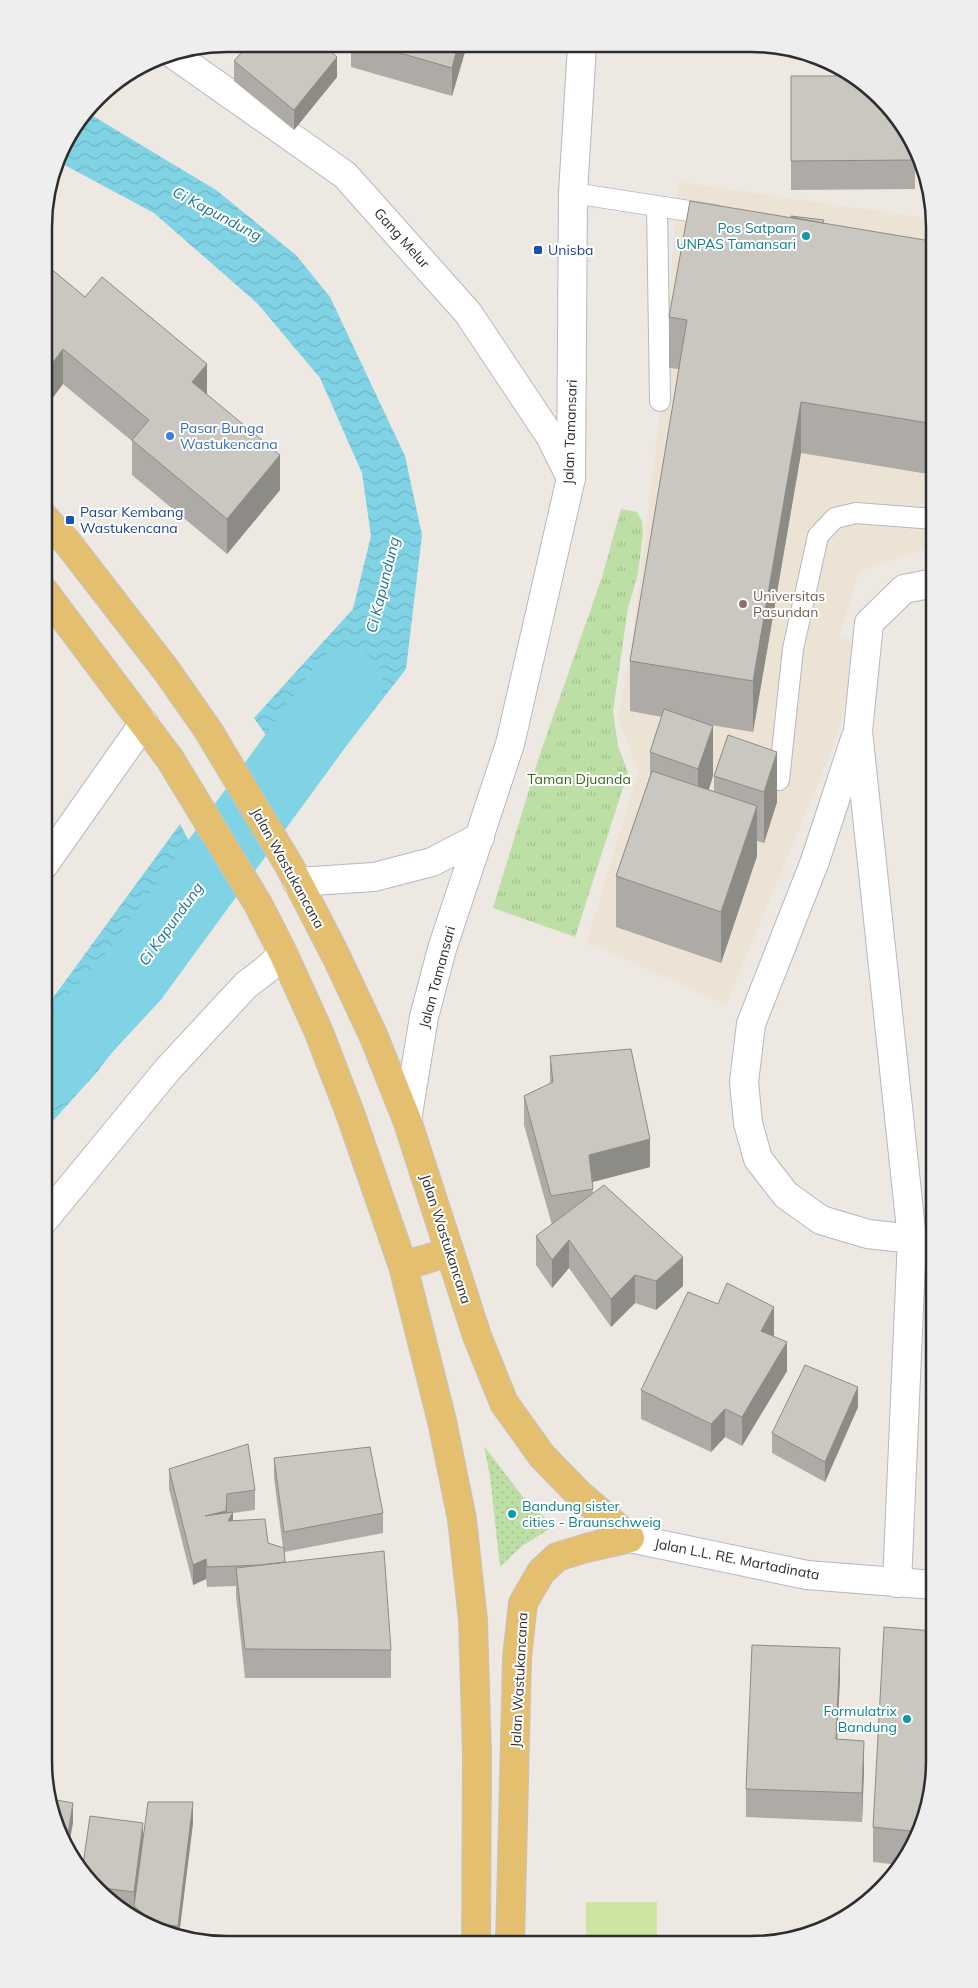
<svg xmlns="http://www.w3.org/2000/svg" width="978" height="1988" font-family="Mulish,sans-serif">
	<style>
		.education { fill: #ede3d4 }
		.park { fill: url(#park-tufts) }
		.garden { fill: url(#garden-dots) }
		.pitch { fill: #cee4a1 }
		.water { fill: url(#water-waves) }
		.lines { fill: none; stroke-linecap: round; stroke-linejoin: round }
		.river { stroke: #80d3e5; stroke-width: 72 }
		.service-casing { stroke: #b5b8c0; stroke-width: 22 }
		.minor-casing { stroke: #b5b8c0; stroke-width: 30 }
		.secondary-casing { stroke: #b5b8c0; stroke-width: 30 }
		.primary-casing { stroke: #c4c4c4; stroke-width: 30 }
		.service { stroke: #fff; stroke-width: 20 }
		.minor { stroke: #fff; stroke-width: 28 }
		.secondary { stroke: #fff; stroke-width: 28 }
		.primary { stroke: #e5bf70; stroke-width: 28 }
		.wall { fill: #aeaaa5 }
		.shaded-wall { fill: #8d8b86 }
		.building { fill: #cac6c0; stroke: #8d8b86 }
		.culture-dot { fill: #0f9aa8; stroke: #fff; stroke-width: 2 }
		.transit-dot { fill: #1a4fb4; stroke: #fff; stroke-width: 2 }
		.shop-dot { fill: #3f7fe0; stroke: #fff; stroke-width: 2 }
		.education-dot { fill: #8d6e63; stroke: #fff; stroke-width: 2 }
		.labels { text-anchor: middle; stroke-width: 4; stroke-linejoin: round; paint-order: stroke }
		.culture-label { font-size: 14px; fill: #0d838f; stroke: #fff; text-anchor: end }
		.street-label { font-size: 14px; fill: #2e2e2e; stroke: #fff }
		.transit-label { font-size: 14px; fill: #164399; stroke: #fff; text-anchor: start }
		.shop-label { font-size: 14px; fill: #366cbe; stroke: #fff; text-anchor: start }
		.education-label { font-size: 14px; fill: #785e54; stroke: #fff; text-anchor: start }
		.park-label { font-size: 14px; fill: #366623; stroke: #fff }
		.water-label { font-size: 15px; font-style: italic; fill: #1b7695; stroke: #fff }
		.rim { fill: none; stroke: #2e2e2e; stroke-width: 2.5 }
	</style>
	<defs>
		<pattern id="park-tufts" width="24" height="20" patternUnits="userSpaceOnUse" patternTransform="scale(1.25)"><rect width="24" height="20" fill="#bddea4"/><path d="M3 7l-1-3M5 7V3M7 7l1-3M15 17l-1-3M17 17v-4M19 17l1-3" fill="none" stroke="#a3bf8e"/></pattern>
		<pattern id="garden-dots" width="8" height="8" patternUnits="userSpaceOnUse" patternTransform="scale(1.25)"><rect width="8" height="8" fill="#bddea4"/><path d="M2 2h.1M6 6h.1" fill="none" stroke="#a3bf8e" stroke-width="1.8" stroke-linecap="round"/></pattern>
		<pattern id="water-waves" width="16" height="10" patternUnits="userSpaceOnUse" patternTransform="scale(1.25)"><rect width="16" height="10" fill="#80d3e5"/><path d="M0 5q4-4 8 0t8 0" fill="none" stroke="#6fb5c5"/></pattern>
	</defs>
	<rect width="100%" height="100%" fill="#eee8e2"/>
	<!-- education -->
	<path class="education" d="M 678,182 L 933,219 L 934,227 L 934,546 L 859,571 L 839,637 L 862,646 L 833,747 L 726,1005 L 587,942 L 638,771 L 618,718 L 631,649 L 661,405 Z"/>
	<!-- park -->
	<path class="park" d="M 621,509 L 637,512 L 642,521 L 643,534 L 638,574 L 628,608 L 613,711 L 618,746 L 628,772 L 575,937 L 493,908 L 539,757 L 602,577 Z"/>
	<!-- garden -->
	<path class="garden" d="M 484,1446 L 523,1497 L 554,1526 L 522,1546 L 500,1567 L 490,1476 Z"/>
	<!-- pitch -->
	<path class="pitch" d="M 586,1902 L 657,1902 L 657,1944 L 586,1944 Z"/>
	<!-- water -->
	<path class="water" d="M 88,113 L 216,190 L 296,255 L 330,297 L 405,456 L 422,535 L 406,669 L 308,795 L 254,718 L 353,609 L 371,536 L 362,473 L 320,378 L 258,304 L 154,213 L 59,162 L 63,146 Z
		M 180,824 L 224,907 L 97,1072 L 44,1131 L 44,1010 Z"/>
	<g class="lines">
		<!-- river -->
		<path class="river" d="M 44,1073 L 133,977 L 347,684"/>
		<defs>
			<path id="service" d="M 573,193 L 715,215
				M 657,206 L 660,401
				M 779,780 L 793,649 L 818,536 L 835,518 L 856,513 L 934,519"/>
			<path id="minor" d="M 173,54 L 345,175 L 468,313 L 550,436 L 571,478
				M 855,739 L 815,861 L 751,1024 L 744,1082 L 748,1123 L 758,1159 L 786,1195 L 821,1220 L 868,1234 L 912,1239
				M 44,865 L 144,723
				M 44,1220 L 168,1069 L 246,985 L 267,969 L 283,953
				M 897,1583 L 912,1239 L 858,731 L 869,623 L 904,589 L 934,583"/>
			<path id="secondary" d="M 297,882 L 374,877 L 432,862 L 480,837
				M 407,1120 L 424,1017 L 442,949 L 510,744 L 571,478 L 573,193 L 582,46
				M 630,1538 L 807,1575 L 934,1585"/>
			<path id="primary" d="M 44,517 L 67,542 L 166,670 L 208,730 L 290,867 L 336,956 L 374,1037 L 407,1120 L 477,1336 L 504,1403 L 542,1456 L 578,1493 L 630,1538
				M 44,591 L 170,759 L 258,904 L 283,953 L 318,1030 L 350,1113 L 403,1266 L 442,1421 L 462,1519 L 473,1620 L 477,1756 L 476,1943
				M 403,1266 L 450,1252
				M 510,1944 L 517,1658 L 523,1603 L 541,1572 L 557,1557 L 586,1548 L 630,1538"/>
		</defs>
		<!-- service casing -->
		<use href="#service" class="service-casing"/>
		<!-- minor casing -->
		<use href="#minor" class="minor-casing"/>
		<!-- secondary casing -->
		<use href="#secondary" class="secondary-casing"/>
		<!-- primary casing -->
		<use href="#primary" class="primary-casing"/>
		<!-- service -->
		<use href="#service" class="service"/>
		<!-- minor -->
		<use href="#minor" class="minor"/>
		<!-- secondary -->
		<use href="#secondary" class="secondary"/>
		<!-- primary -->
		<use href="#primary" class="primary"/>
	</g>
	<!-- wall -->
	<path class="wall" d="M 351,45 L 467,45 L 452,96 L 351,67 Z
		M 195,50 L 190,56 L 185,52 Z
		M 234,61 L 337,77 L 294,130 L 234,81 Z
		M 791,76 L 915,154 L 915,189 L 791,190 Z
		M 791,217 L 824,223 L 931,269 L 934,269 L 934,475 L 801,453 L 753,732 L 711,725 L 713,776 L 709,790 L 714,791 L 714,776 L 728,735 L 777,802 L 764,843 L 757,841 L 757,856 L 721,963 L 616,927 L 616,876 L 650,777 L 650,752 L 662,717 L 630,711 L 630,661 L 679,369 L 669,368 L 669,317 Z
		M 44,263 L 85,297 L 207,394 L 280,490 L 227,554 L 132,475 L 132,441 L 63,384 L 51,400 L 44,395 Z
		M 931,876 L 934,876 L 934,918 L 931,896 Z
		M 550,1056 L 650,1167 L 592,1182 L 593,1193 L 683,1286 L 656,1310 L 635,1303 L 611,1327 L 569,1268 L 552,1288 L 536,1265 L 536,1236 L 552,1225 L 524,1125 L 524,1096 L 550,1084 Z
		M 774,1335 L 774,1337 L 787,1371 L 742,1446 L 725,1437 L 711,1452 L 641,1419 L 641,1390 Z
		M 934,1392 L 934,1476 L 932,1476 L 932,1448 Z
		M 858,1407 L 825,1482 L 772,1453 L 772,1433 Z
		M 274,1458 L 383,1513 L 383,1533 L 284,1552 L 285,1562 L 391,1650 L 391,1678 L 245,1678 L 236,1596 L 236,1586 L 207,1587 L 206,1579 L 193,1585 L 169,1489 L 169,1469 L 255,1490 L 255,1510 L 233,1513 L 233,1521 L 268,1543 L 283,1548 L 274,1478 Z
		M 840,1677 L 837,1739 L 864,1769 L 862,1822 L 746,1817 L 746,1789 Z
		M 193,1823 L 179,1935 L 146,1925 L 134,1917 L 134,1910 L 134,1912 L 124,1911 L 106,1899 L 82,1872 L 143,1834 Z
		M 873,1827 L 920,1831 L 900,1865 L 873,1862 Z"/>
	<!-- shaded-wall -->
	<path class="shaded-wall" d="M 458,45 L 467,45 L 452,96 L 452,68 Z
		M 195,50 L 190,56 L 190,51 Z
		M 337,57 L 337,77 L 294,130 L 294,110 Z
		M 931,241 L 931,291 L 927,268 Z
		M 63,349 L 63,384 L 51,400 L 51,365 Z
		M 207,364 L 207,399 L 192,382 Z
		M 801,402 L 801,453 L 753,732 L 753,681 Z
		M 280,455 L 280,490 L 227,554 L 227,519 Z
		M 713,726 L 713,776 L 698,820 L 698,769 Z
		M 777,752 L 777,802 L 764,843 L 764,792 Z
		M 757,806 L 757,856 L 721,963 L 721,912 Z
		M 650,1139 L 650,1167 L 589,1183 L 589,1155 Z
		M 569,1240 L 569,1268 L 552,1288 L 552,1260 Z
		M 683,1257 L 683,1286 L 656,1310 L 656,1281 Z
		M 635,1275 L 635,1303 L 611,1327 L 611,1299 Z
		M 774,1307 L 774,1335 L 761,1360 L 761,1331 Z
		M 787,1342 L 787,1371 L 742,1446 L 742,1417 Z
		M 858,1387 L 858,1407 L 825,1482 L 825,1462 Z
		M 725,1409 L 725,1437 L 711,1452 L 711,1424 Z
		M 227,1494 L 227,1514 L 205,1516 Z
		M 233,1512 L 233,1532 L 228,1521 Z
		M 206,1559 L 206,1579 L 193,1585 L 193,1565 Z
		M 840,1648 L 840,1677 L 836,1768 L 836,1739 Z
		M 864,1741 L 864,1769 L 862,1822 L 862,1793 Z
		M 193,1802 L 193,1823 L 179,1935 L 178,1935 L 178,1926 Z
		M 73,1803 L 73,1823 L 68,1850 L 66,1845 Z
		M 143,1823 L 143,1843 L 134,1906 L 134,1912 L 134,1892 Z"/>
	<!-- building -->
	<path class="building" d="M 249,44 L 322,44 L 337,57 L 294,110 L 234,61 Z
		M 372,45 L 458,45 L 452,68 Z
		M 791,76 L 851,76 L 872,89 L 915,154 L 915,160 L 791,161 Z
		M 690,201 L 931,241 L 927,268 L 934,269 L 934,424 L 801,402 L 753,681 L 630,661 L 687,320 L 669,317 Z
		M 791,216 L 824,220 L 823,223 L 791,217 Z
		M 44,263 L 85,297 L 102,277 L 207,364 L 192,382 L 280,455 L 227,519 L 132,440 L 149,420 L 63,349 L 51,365 L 44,360 Z
		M 664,709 L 713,726 L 698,769 L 650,752 Z
		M 728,735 L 777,752 L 764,792 L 714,776 Z
		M 652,771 L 757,806 L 721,912 L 616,876 Z
		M 931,876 L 934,876 L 934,898 Z
		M 631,1049 L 650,1139 L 589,1155 L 593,1189 L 551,1196 L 524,1096 L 553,1082 L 550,1056 Z
		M 604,1185 L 683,1257 L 656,1281 L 635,1275 L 611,1299 L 569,1240 L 552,1260 L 536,1236 Z
		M 727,1283 L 774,1307 L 761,1331 L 787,1342 L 742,1417 L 725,1409 L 711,1424 L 641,1390 L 688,1292 L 718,1304 Z
		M 805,1365 L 858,1387 L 825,1462 L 772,1433 Z
		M 934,1392 L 934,1448 L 932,1448 Z
		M 248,1444 L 255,1490 L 227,1494 L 226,1511 L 205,1516 L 233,1512 L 228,1521 L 265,1519 L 268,1543 L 284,1548 L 285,1562 L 260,1565 L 207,1567 L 206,1559 L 193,1565 L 169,1469 Z
		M 370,1447 L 383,1513 L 284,1532 L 274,1458 Z
		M 384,1551 L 391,1650 L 245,1649 L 236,1568 Z
		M 884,1627 L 934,1631 L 934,1773 L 919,1832 L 873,1827 Z
		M 752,1645 L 840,1648 L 836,1739 L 864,1741 L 862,1793 L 746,1789 Z
		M 50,1799 L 73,1803 L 66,1845 L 53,1820 Z
		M 148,1802 L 193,1802 L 178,1926 L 157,1925 L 134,1906 Z
		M 90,1816 L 143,1823 L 134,1892 L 96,1887 L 82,1872 Z"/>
	<!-- markers -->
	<g class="culture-dot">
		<circle cx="806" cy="236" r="5"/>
		<circle cx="512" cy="1514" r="5"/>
		<circle cx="907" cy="1719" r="5"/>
	</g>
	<g class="transit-dot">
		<rect x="533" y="245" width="10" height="10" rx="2.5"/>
		<rect x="65" y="515" width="10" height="10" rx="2.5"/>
	</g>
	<circle class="shop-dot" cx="170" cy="436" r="5"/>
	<circle class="education-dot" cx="743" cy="604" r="5"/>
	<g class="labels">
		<!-- culture labels -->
		<g class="culture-label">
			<text x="796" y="233">Pos Satpam<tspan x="796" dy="16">UNPAS Tamansari</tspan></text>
			<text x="522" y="1511" text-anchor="start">Bandung sister<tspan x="522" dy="16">cities - Braunschweig</tspan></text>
			<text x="897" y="1716">Formulatrix<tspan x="897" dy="16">Bandung</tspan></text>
		</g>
		<!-- street labels -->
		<g class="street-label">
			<text transform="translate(402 238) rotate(48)" y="5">Gang Melur</text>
			<text transform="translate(570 432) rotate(-88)" y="5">Jalan Tamansari</text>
			<text transform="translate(288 868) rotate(61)" y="5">Jalan Wastukancana</text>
			<text transform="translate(437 977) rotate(-75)" y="5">Jalan Tamansari</text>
			<text transform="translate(446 1239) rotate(72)" y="5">Jalan Wastukancana</text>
			<text transform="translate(737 1559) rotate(11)" y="5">Jalan L.L. RE. Martadinata</text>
			<text transform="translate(519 1680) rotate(-87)" y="5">Jalan Wastukancana</text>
		</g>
		<!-- transit labels -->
		<g class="transit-label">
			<text x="548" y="255">Unisba</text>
			<text x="80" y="517">Pasar Kembang<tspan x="80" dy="16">Wastukencana</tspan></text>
		</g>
		<!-- shop labels -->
		<g class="shop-label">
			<text x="180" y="433">Pasar Bunga<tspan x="180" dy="16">Wastukencana</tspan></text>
		</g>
		<!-- education labels -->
		<g class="education-label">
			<text x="753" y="601">Universitas<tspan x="753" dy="16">Pasundan</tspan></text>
		</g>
		<!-- park labels -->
		<g class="park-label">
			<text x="579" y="784">Taman Djuanda</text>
		</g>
		<!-- water labels -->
		<g class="water-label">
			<text transform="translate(217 214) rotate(28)" y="5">Ci Kapundung</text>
			<text transform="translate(383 585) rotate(-76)" y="5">Ci Kapundung</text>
			<text transform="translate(171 924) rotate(-54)" y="5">Ci Kapundung</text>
		</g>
	</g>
	<!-- crop -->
	<path d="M0 0H978V1988H0ZM227 52H751A175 175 0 0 1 926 227V1761A175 175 0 0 1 751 1936H227A175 175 0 0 1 52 1761V227A175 175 0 0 1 227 52Z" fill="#eee" fill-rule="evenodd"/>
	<path class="rim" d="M227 52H751A175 175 0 0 1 926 227V1761A175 175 0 0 1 751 1936H227A175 175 0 0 1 52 1761V227A175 175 0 0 1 227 52Z"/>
</svg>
